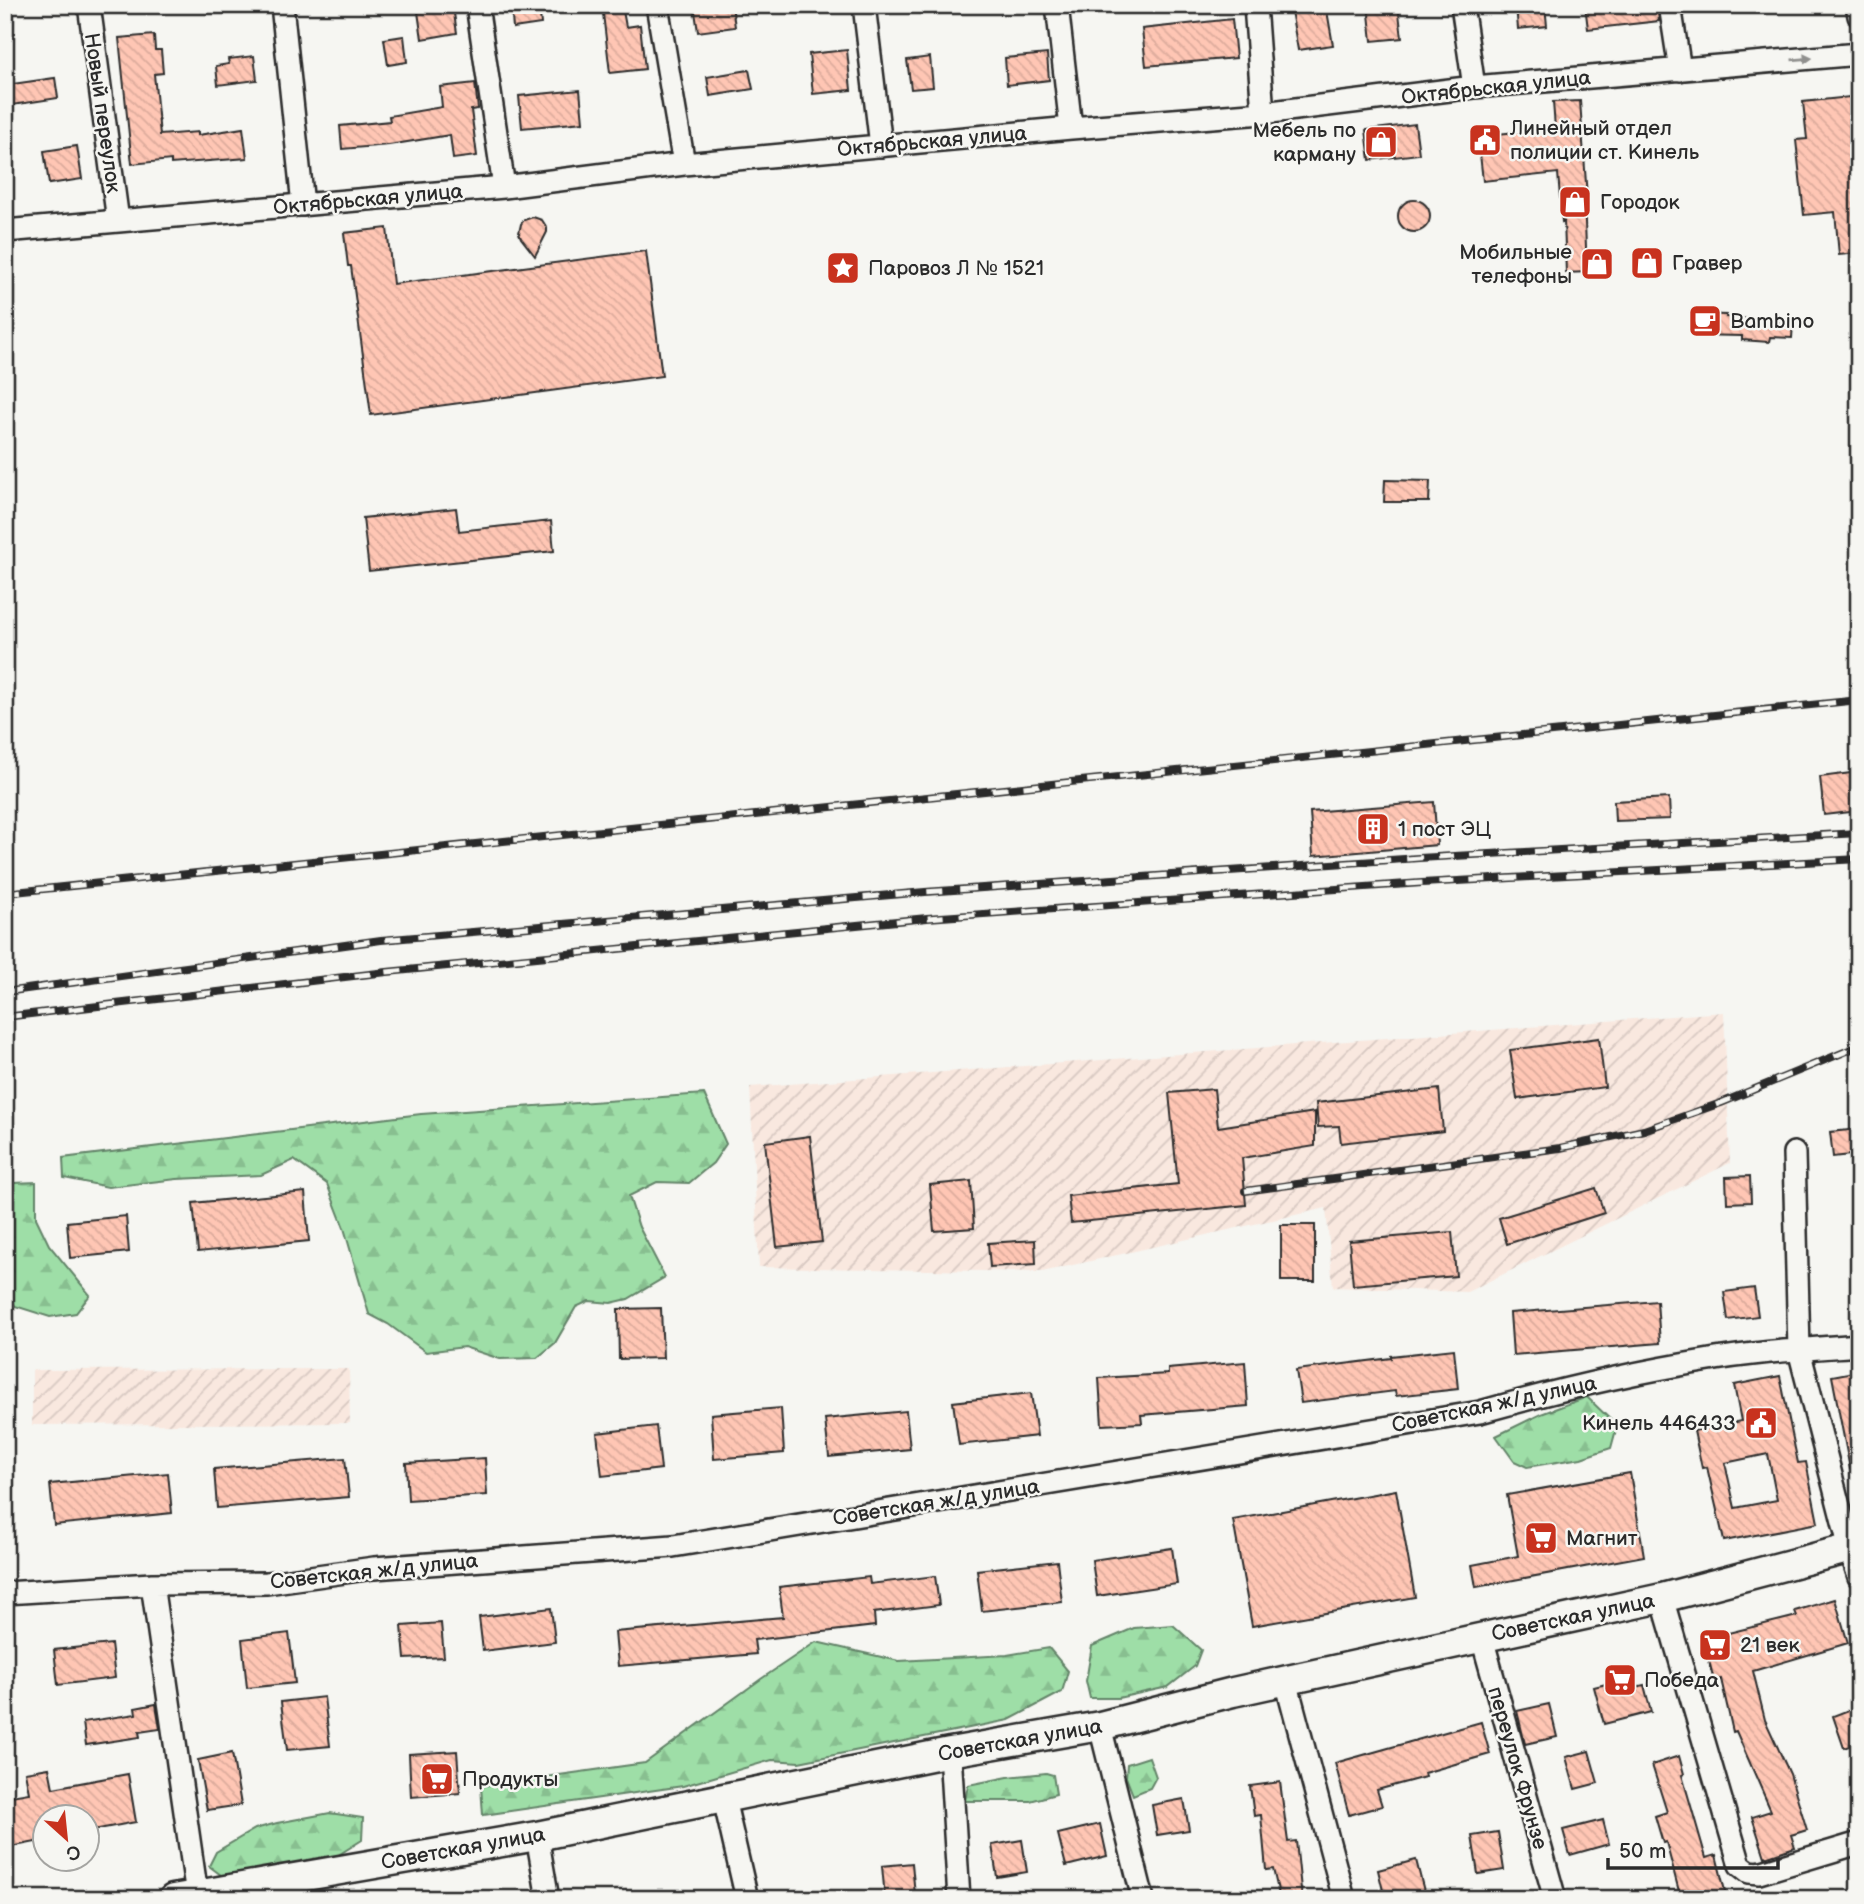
<svg xmlns="http://www.w3.org/2000/svg" width="1864" height="1904" font-family="'Balsamiq Sans',sans-serif">
	<style>
		.industrial { fill: url(#industrial-furrows) }
		.forest { fill: url(#forest-firs); stroke: #648469; stroke-width: 2 }
		.building { fill: url(#building-back-hatch); stroke: #2b2b2b; stroke-width: 2; fill-rule: evenodd }
		.lines { fill: none; stroke-linecap: round; stroke-linejoin: round }
		.minor-casing { stroke: #2b2b2b; stroke-width: 26 }
		.major-casing { stroke: #2b2b2b; stroke-width: 33 }
		.minor { stroke: #f6f6f2; stroke-width: 21 }
		.major { stroke: #f6f6f2; stroke-width: 28 }
		.rail-casing { stroke: #2b2b2b; stroke-width: 8 }
		.rail { stroke: #f6f6f2; stroke-width: 5; stroke-dasharray: 16; stroke-linecap: butt }
		.oneway { fill: #90908e }
		.labels { text-anchor: middle; stroke-width: 5; stroke-linejoin: round; paint-order: stroke }
		.street-label { font-size: 21px; fill: #2b2b2b; stroke: #f6f6f2 }
		.poi-label { font-size: 21px; fill: #2b2b2b; stroke: #f6f6f2; text-anchor: start }
	</style>
	<defs>
		<pattern id="industrial-furrows" width="10" height="10" patternUnits="userSpaceOnUse" patternTransform="scale(1.75)"><rect width="10" height="10" fill="#f9e8df"/><path d="M-1 1l2-2M0 10L10 0M9 11l2-2" fill="none" stroke="#d6c7c0"/></pattern>
		<pattern id="forest-firs" width="22" height="20" patternUnits="userSpaceOnUse" patternTransform="scale(1.75)"><rect width="22" height="20" fill="#9edea7"/><path d="M5 1l3.5 6h-7zM16 11l3.5 6h-7z" fill="#88bf90"/></pattern>
		<pattern id="building-back-hatch" width="6" height="6" patternUnits="userSpaceOnUse" patternTransform="scale(1.75)"><rect width="6" height="6" fill="#ffc6b4"/><path d="M-1 5l2 2M0 0l6 6M5-1l2 2" fill="none" stroke="#dbaa9b"/></pattern>
	</defs>
	<rect width="100%" height="100%" fill="#f6f6f2"/>
	<filter id="ink" filterUnits="userSpaceOnUse"><feTurbulence type="fractalNoise" baseFrequency=".0143" numOctaves="2"/><feDisplacementMap in="SourceGraphic" scale="14" xChannelSelector="R" yChannelSelector="G"/><feConvolveMatrix kernelMatrix="1 2 1 2 8 2 1 2 1" color-interpolation-filters="sRGB"/></filter>
	<g filter="url(#ink)">
		<!-- industrial -->
		<path class="industrial" d="M 1724,1012 L 1730,1163 L 1467,1292 L 1333,1287 L 1326,1208 L 1042,1272 L 759,1267 L 750,1087 Z
			M 349,1369 L 350,1423 L 32,1425 L 32,1370 Z"/>
		<!-- forest -->
		<path class="forest" d="M 704,1094 L 726,1144 L 713,1163 L 689,1183 L 657,1182 L 629,1196 L 639,1227 L 665,1277 L 628,1299 L 611,1303 L 589,1301 L 576,1307 L 555,1343 L 537,1358 L 500,1359 L 464,1347 L 426,1352 L 388,1324 L 369,1314 L 344,1228 L 327,1184 L 294,1160 L 261,1175 L 177,1179 L 108,1187 L 64,1178 L 63,1158 L 421,1114 Z
			M 36,1182 L 36,1218 L 49,1245 L 90,1295 L 76,1313 L 50,1317 L 15,1306 L 5,1286 L 5,1187 L 13,1183 Z
			M 1587,1397 L 1617,1426 L 1611,1448 L 1581,1458 L 1527,1467 L 1514,1461 L 1496,1436 L 1541,1414 Z
			M 1173,1625 L 1201,1650 L 1195,1666 L 1168,1687 L 1118,1698 L 1090,1698 L 1086,1681 L 1092,1646 L 1134,1628 Z
			M 816,1642 L 899,1661 L 1007,1655 L 1049,1648 L 1068,1671 L 1062,1692 L 1009,1720 L 799,1762 L 772,1760 L 683,1786 L 483,1815 L 481,1786 L 645,1763 L 761,1679 Z
			M 1149,1757 L 1156,1777 L 1150,1788 L 1133,1795 L 1126,1777 L 1127,1764 Z
			M 1046,1773 L 1053,1775 L 1056,1794 L 1030,1801 L 965,1801 L 968,1785 L 1008,1777 Z
			M 330,1813 L 363,1818 L 362,1840 L 324,1864 L 253,1874 L 221,1875 L 209,1866 L 216,1852 L 255,1829 L 277,1823 Z"/>
		<!-- building -->
		<path class="building" d="M 511,5 L 539,5 L 541,24 L 513,28 Z
			M 602,5 L 622,5 L 626,27 L 640,25 L 645,69 L 610,73 Z
			M 694,5 L 732,5 L 735,27 L 698,32 Z
			M 1290,5 L 1326,5 L 1333,45 L 1298,50 Z
			M 1368,5 L 1398,5 L 1402,38 L 1372,41 Z
			M 1516,5 L 1545,5 L 1547,26 L 1518,29 Z
			M 1585,5 L 1657,5 L 1659,21 L 1588,29 Z
			M 453,7 L 457,33 L 422,39 L 418,12 Z
			M 1232,19 L 1236,58 L 1146,66 L 1142,29 Z
			M 154,35 L 155,50 L 161,50 L 163,73 L 154,74 L 160,135 L 198,132 L 198,135 L 243,128 L 247,158 L 171,164 L 171,160 L 132,164 L 119,38 Z
			M 404,36 L 407,62 L 388,65 L 384,39 Z
			M 847,50 L 851,90 L 813,94 L 809,54 Z
			M 1047,54 L 1049,80 L 1007,85 L 1005,58 Z
			M 254,56 L 257,80 L 218,85 L 216,66 L 229,64 L 228,59 Z
			M 930,57 L 933,87 L 911,89 L 907,60 Z
			M 749,70 L 753,89 L 710,96 L 707,77 Z
			M 55,78 L 58,98 L 5,106 L 5,85 Z
			M 475,83 L 478,109 L 471,110 L 477,156 L 453,159 L 450,135 L 389,145 L 342,149 L 340,126 L 390,121 L 389,116 L 442,107 L 440,87 Z
			M 580,90 L 583,122 L 522,128 L 519,96 Z
			M 1859,96 L 1859,253 L 1839,255 L 1835,212 L 1804,215 L 1796,140 L 1807,139 L 1803,102 Z
			M 1580,101 L 1587,197 L 1584,197 L 1587,272 L 1566,273 L 1564,221 L 1562,222 L 1558,173 L 1483,181 L 1478,136 L 1555,128 L 1553,102 Z
			M 1415,124 L 1419,154 L 1370,160 L 1366,130 Z
			M 77,146 L 82,179 L 49,184 L 44,151 Z
			M1398 216a16 16 0 1 1 32 0a16 16 0 1 1-32 0Z
			M 533,217 L 542,220 L 547,228 L 547,232 L 535,256 L 521,238 L 519,233 L 521,224 L 524,220 Z
			M 387,228 L 393,284 L 646,251 L 662,376 L 371,415 L 351,266 L 348,266 L 344,233 Z
			M 1694,314 L 1726,315 L 1726,317 L 1793,323 L 1792,338 L 1770,337 L 1769,342 L 1742,340 L 1742,336 L 1693,335 Z
			M 1385,480 L 1430,481 L 1429,502 L 1384,502 Z
			M 456,508 L 459,531 L 551,521 L 554,551 L 369,571 L 363,518 Z
			M 1859,772 L 1859,811 L 1824,815 L 1820,777 Z
			M 1669,798 L 1670,819 L 1615,821 L 1614,801 Z
			M 1434,802 L 1437,845 L 1313,856 L 1310,812 Z
			M 1599,1038 L 1605,1087 L 1517,1099 L 1510,1050 Z
			M 1214,1089 L 1218,1127 L 1315,1112 L 1315,1146 L 1242,1158 L 1246,1205 L 1071,1223 L 1068,1196 L 1178,1184 L 1169,1093 Z
			M 1439,1089 L 1443,1131 L 1341,1143 L 1339,1126 L 1318,1127 L 1316,1103 Z
			M 1859,1129 L 1859,1154 L 1833,1157 L 1830,1132 Z
			M 810,1136 L 822,1242 L 777,1247 L 765,1142 Z
			M 1750,1176 L 1751,1202 L 1727,1203 L 1726,1177 Z
			M 971,1181 L 974,1228 L 934,1231 L 930,1185 Z
			M 1596,1188 L 1604,1213 L 1507,1244 L 1499,1218 Z
			M 305,1192 L 309,1241 L 198,1252 L 193,1203 Z
			M 126,1216 L 129,1252 L 70,1258 L 67,1222 Z
			M 1281,1225 L 1315,1225 L 1315,1281 L 1281,1281 Z
			M 1452,1232 L 1456,1276 L 1353,1285 L 1349,1241 Z
			M 1035,1240 L 1036,1264 L 990,1267 L 988,1243 Z
			M 1754,1288 L 1758,1316 L 1728,1320 L 1724,1292 Z
			M 1657,1301 L 1660,1343 L 1513,1355 L 1510,1313 Z
			M 661,1308 L 663,1358 L 619,1359 L 618,1309 Z
			M 1454,1349 L 1458,1389 L 1396,1396 L 1395,1391 L 1301,1403 L 1296,1370 L 1391,1358 L 1391,1356 Z
			M 1245,1362 L 1248,1406 L 1141,1415 L 1142,1423 L 1102,1425 L 1099,1378 L 1168,1374 L 1168,1369 Z
			M 1859,1371 L 1859,1468 L 1850,1469 L 1832,1376 Z
			M 1780,1376 L 1798,1463 L 1806,1462 L 1818,1523 L 1724,1541 L 1707,1467 L 1702,1468 L 1694,1431 L 1741,1421 L 1734,1385 ZM 1768,1454 L 1777,1500 L 1735,1508 L 1725,1463 Z
			M 1031,1393 L 1037,1436 L 959,1445 L 953,1402 Z
			M 781,1408 L 784,1453 L 714,1459 L 711,1414 Z
			M 906,1411 L 910,1449 L 829,1457 L 825,1419 Z
			M 656,1426 L 661,1469 L 602,1476 L 597,1433 Z
			M 345,1458 L 349,1497 L 217,1508 L 214,1469 Z
			M 485,1458 L 487,1495 L 408,1500 L 406,1463 Z
			M 168,1473 L 172,1513 L 54,1525 L 50,1484 Z
			M 1630,1473 L 1644,1556 L 1476,1587 L 1472,1565 L 1518,1556 L 1507,1495 Z
			M 1396,1490 L 1415,1597 L 1252,1626 L 1233,1520 Z
			M 1172,1548 L 1177,1584 L 1097,1596 L 1092,1560 Z
			M 1057,1561 L 1062,1602 L 982,1611 L 977,1570 Z
			M 935,1576 L 939,1605 L 874,1613 L 875,1626 L 754,1640 L 756,1654 L 618,1666 L 615,1632 L 783,1617 L 779,1587 L 869,1577 L 870,1584 Z
			M 1835,1599 L 1848,1643 L 1753,1671 L 1765,1720 L 1790,1774 L 1807,1830 L 1791,1835 L 1795,1847 L 1765,1857 L 1752,1817 L 1771,1811 L 1736,1731 L 1733,1732 L 1721,1679 L 1714,1681 L 1704,1639 L 1797,1616 L 1795,1611 Z
			M 551,1608 L 555,1642 L 483,1651 L 479,1617 Z
			M 441,1623 L 444,1657 L 405,1659 L 402,1626 Z
			M 289,1633 L 295,1683 L 247,1688 L 242,1639 Z
			M 111,1644 L 115,1678 L 58,1685 L 54,1650 Z
			M 1634,1677 L 1636,1687 L 1644,1685 L 1651,1712 L 1604,1724 L 1594,1687 Z
			M 324,1697 L 330,1746 L 287,1750 L 281,1702 Z
			M 156,1704 L 160,1729 L 139,1732 L 140,1737 L 86,1745 L 83,1722 L 136,1714 L 135,1708 Z
			M 1549,1704 L 1557,1737 L 1525,1744 L 1517,1711 Z
			M 1859,1706 L 1859,1742 L 1844,1748 L 1833,1716 Z
			M 1481,1722 L 1490,1754 L 1424,1773 L 1425,1777 L 1377,1790 L 1382,1806 L 1349,1815 L 1335,1763 Z
			M 457,1751 L 460,1793 L 411,1797 L 409,1754 Z
			M 1589,1751 L 1598,1783 L 1575,1789 L 1566,1757 Z
			M 232,1753 L 241,1805 L 207,1810 L 198,1760 Z
			M 1679,1756 L 1684,1774 L 1682,1775 L 1706,1858 L 1716,1855 L 1727,1899 L 1681,1899 L 1666,1842 L 1663,1843 L 1655,1816 L 1667,1812 L 1652,1765 Z
			M 49,1768 L 53,1788 L 128,1774 L 136,1822 L 88,1831 L 88,1816 L 46,1816 L 46,1840 L 5,1848 L 5,1797 L 29,1793 L 25,1772 Z
			M 1280,1782 L 1288,1842 L 1296,1841 L 1302,1899 L 1280,1899 L 1273,1869 L 1266,1870 L 1261,1815 L 1254,1816 L 1250,1786 Z
			M 1184,1799 L 1189,1830 L 1157,1835 L 1152,1805 Z
			M 1603,1820 L 1609,1844 L 1570,1855 L 1563,1830 Z
			M 1100,1824 L 1107,1856 L 1066,1866 L 1058,1834 Z
			M 1498,1832 L 1504,1870 L 1478,1874 L 1472,1836 Z
			M 1022,1840 L 1027,1872 L 997,1877 L 992,1845 Z
			M 1416,1860 L 1426,1899 L 1385,1899 L 1378,1870 Z
			M 912,1863 L 915,1895 L 885,1898 L 882,1866 Z"/>
		<g class="lines">
			<defs>
				<path id="minor" d="M 89,5 L 118,221
					M 282,5 L 303,205
					M 477,5 L 504,187
					M 657,5 L 684,164
					M 864,5 L 881,146
					M 1057,5 L 1071,128
					M 1255,5 L 1263,113
					M 1462,5 L 1474,87
					M 1670,5 L 1680,70
					M 1857,5 L 1859,16
					M 5,231 L 504,187 L 684,164 L 1071,128 L 1263,113 L 1474,87 L 1859,54
					M 1794,1153 L 1799,1350 L 1850,1549 L 1859,1577
					M 152,1584 L 197,1895
					M 5,1593 L 152,1584 L 267,1583 L 374,1568 L 673,1546 L 1480,1412 C 1554,1391 1629,1373 1704,1361 C 1755,1352 1807,1349 1859,1345
					M 1662,1598 L 1740,1865 L 1749,1872 L 1759,1873 L 1859,1843
					M 1482,1638 L 1555,1899
					M 1286,1681 L 1344,1899
					M 1100,1726 L 1143,1899
					M 950,1752 L 959,1899
					M 724,1799 L 747,1899
					M 537,1836 L 548,1899"/>
				<path id="major" d="M 173,1899 L 537,1836 L 950,1752 L 1100,1726 L 1233,1692 L 1662,1598 L 1859,1546"/>
			</defs>
			<!-- minor casing -->
			<use href="#minor" class="minor-casing"/>
			<!-- major casing -->
			<use href="#major" class="major-casing"/>
			<!-- minor -->
			<use href="#minor" class="minor"/>
			<!-- major -->
			<use href="#major" class="major"/>
			<defs>
				<path id="rail" d="M 5,893 L 1859,700
					M 5,992 L 381,940 L 925,892 L 1419,858 L 1859,833
					M 5,1017 L 387,972 L 927,918 L 1422,883 L 1859,859
					M 1245,1191 L 1560,1148 L 1644,1130 L 1721,1103 L 1859,1046"/>
			</defs>
			<!-- rail casing -->
			<use href="#rail" class="rail-casing"/>
			<!-- rail -->
			<use href="#rail" class="rail"/>
		</g>
		<!-- one-way arrows -->
		<defs><path id="oneway-solid" d="M-6-.8H1V-3.2L6.5 0L1 3.2V.8H-6Z" transform="scale(1.75)"/></defs>
		<use class="oneway" href="#oneway-solid" transform="translate(1802 59) rotate(-5)"/>
	</g>
	<!-- icons -->
	<defs>
		<symbol id="civic-square" viewBox="-11 -11 22 22"><rect x="-9" y="-9" width="18" height="18" rx="4" fill="#c8321e" stroke="#f6f6f2"/><path d="M-.6-6.5H3V-4.5H.6V-3L4-1V1h2V6H-6V1h2V-1L-.6-3ZM-1.2 2.5V6h2.4V2.5Z" fill="#fff"/></symbol>
		<symbol id="shop-square" viewBox="-11 -11 22 22"><rect x="-9" y="-9" width="18" height="18" rx="4" fill="#c8321e" stroke="#f6f6f2"/><path d="M-5-2.5h2.3a2.7 3.5 0 0 1 5.4 0H5L5.5 6h-11ZM-1.5-2.5h3a1.5 2.3 0 0 0-3 0Z" fill="#fff"/></symbol>
		<symbol id="sight-square" viewBox="-11 -11 22 22"><rect x="-9" y="-9" width="18" height="18" rx="4" fill="#c8321e" stroke="#f6f6f2"/><path d="M0-6L1.8-2.2L6-1.7L2.9 1.2L3.7 5.4L0 3.3L-3.7 5.4L-2.9 1.2L-6-1.7L-1.8-2.2Z" fill="#fff"/></symbol>
		<symbol id="cafe-square" viewBox="-11 -11 22 22"><rect x="-9" y="-9" width="18" height="18" rx="4" fill="#c8321e" stroke="#f6f6f2"/><path d="M-5.5-4.5H6V0H3Q3 3.5 0 3.5H-2.5Q-5.5 3.5-5.5 0ZM3-3.2v2h1.7v-2ZM-6 4.5H4V6H-6Z" fill="#fff"/></symbol>
		<symbol id="building-square" viewBox="-11 -11 22 22"><rect x="-9" y="-9" width="18" height="18" rx="4" fill="#c8321e" stroke="#f6f6f2"/><path d="M-4-6H4V6H1V3H-1V6H-4ZM-2.5-4.3h1.7v1.8h-1.7ZM.8-4.3h1.7v1.8H.8ZM-2.5-1h1.7V.8h-1.7ZM.8-1h1.7V.8H.8Z" fill="#fff"/></symbol>
		<symbol id="supermarket-square" viewBox="-11 -11 22 22"><rect x="-9" y="-9" width="18" height="18" rx="4" fill="#c8321e" stroke="#f6f6f2"/><path d="M-6-5.5h2.5l.6 2H6L4.5 2H-2.5L-4.4-4H-6ZM-1.5 3.2a1.3 1.3 0 1 0 .1 0ZM3 3.2a1.3 1.3 0 1 0 .1 0Z" fill="#fff"/></symbol>
	</defs>
	<g fill-rule="evenodd">
		<use href="#civic-square" x="1466" y="121" width="38" height="38"/>
		<use href="#shop-square" x="1362" y="123" width="38" height="38"/>
		<use href="#shop-square" x="1556" y="183" width="38" height="38"/>
		<use href="#shop-square" x="1628" y="244" width="38" height="38"/>
		<use href="#shop-square" x="1578" y="245" width="38" height="38"/>
		<use href="#sight-square" x="824" y="249" width="38" height="38"/>
		<use href="#cafe-square" x="1686" y="302" width="38" height="38"/>
		<use href="#building-square" x="1354" y="810" width="38" height="38"/>
		<use href="#civic-square" x="1742" y="1404" width="38" height="38"/>
		<use href="#supermarket-square" x="1522" y="1519" width="38" height="38"/>
		<use href="#supermarket-square" x="1696" y="1626" width="38" height="38"/>
		<use href="#supermarket-square" x="1601" y="1661" width="38" height="38"/>
		<use href="#supermarket-square" x="418" y="1760" width="38" height="38"/>
	</g>
	<g class="labels">
		<!-- street labels -->
		<g class="street-label">
			<text transform="translate(1496 87) rotate(-6)" y="7">Октябрьская улица</text>
			<text transform="translate(103 113) rotate(82)" y="7">Новый переулок</text>
			<text transform="translate(932 141) rotate(-5)" y="7">Октябрьская улица</text>
			<text transform="translate(368 199) rotate(-5)" y="7">Октябрьская улица</text>
			<text transform="translate(1494 1404) rotate(-12)" y="7">Советская ж/д улица</text>
			<text transform="translate(936 1502) rotate(-9)" y="7">Советская ж/д улица</text>
			<text transform="translate(374 1571) rotate(-6)" y="7">Советская ж/д улица</text>
			<text transform="translate(1573 1617) rotate(-12)" y="7">Советская улица</text>
			<text transform="translate(1020 1740) rotate(-10)" y="7">Советская улица</text>
			<text transform="translate(1518 1768) rotate(74)" y="7">переулок Фрунзе</text>
			<text transform="translate(463 1848) rotate(-10)" y="7">Советская улица</text>
		</g>
		<!-- poi labels -->
		<g class="poi-label">
			<text x="1510" y="135">Линейный отдел<tspan x="1510" dy="24">полиции ст. Кинель</tspan></text>
			<text x="1356" y="137" text-anchor="end">Мебель по<tspan x="1356" dy="24">карману</tspan></text>
			<text x="1600" y="209">Городок</text>
			<text x="1572" y="259" text-anchor="end">Мобильные<tspan x="1572" dy="24">телефоны</tspan></text>
			<text x="1672" y="270">Гравер</text>
			<text x="868" y="275">Паровоз Л № 1521</text>
			<text x="1730" y="328">Bambino</text>
			<text x="1398" y="836">1 пост ЭЦ</text>
			<text x="1736" y="1430" text-anchor="end">Кинель 446433</text>
			<text x="1566" y="1545">Магнит</text>
			<text x="1740" y="1652">21 век</text>
			<text x="1644" y="1687">Победа</text>
			<text x="462" y="1786">Продукты</text>
		</g>
	</g>
	<!-- margin -->
	<rect width="1864" height="1904" fill="none" stroke="#f6f6f2" stroke-width="28"/>
	<rect x="14" y="14" width="1836" height="1876" fill="none" stroke="#2b2b2b" stroke-width="2.5" filter="url(#ink)"/>
	<!-- north arrow -->
	<g transform="translate(66 1838) rotate(153)"><circle r="33" fill="#f6f6f2" stroke="#a5a5a2" stroke-width="2"/>
	<path d="M0-5L12 26L0 18L-12 26Z" fill="#c8321e"/>
	<text y="-10" font-size="19" font-weight="bold" text-anchor="middle" fill="#2b2b2b">С</text>
	</g>
	<!-- scale -->
	<path d="M1608 1858v10h170v-10" fill="none" stroke="#2b2b2b" stroke-width="3.5"/>
	<text x="1619" y="1858" font-size="21" fill="#2b2b2b" stroke="#f6f6f2" stroke-width="5" paint-order="stroke">50 m</text>
</svg>
